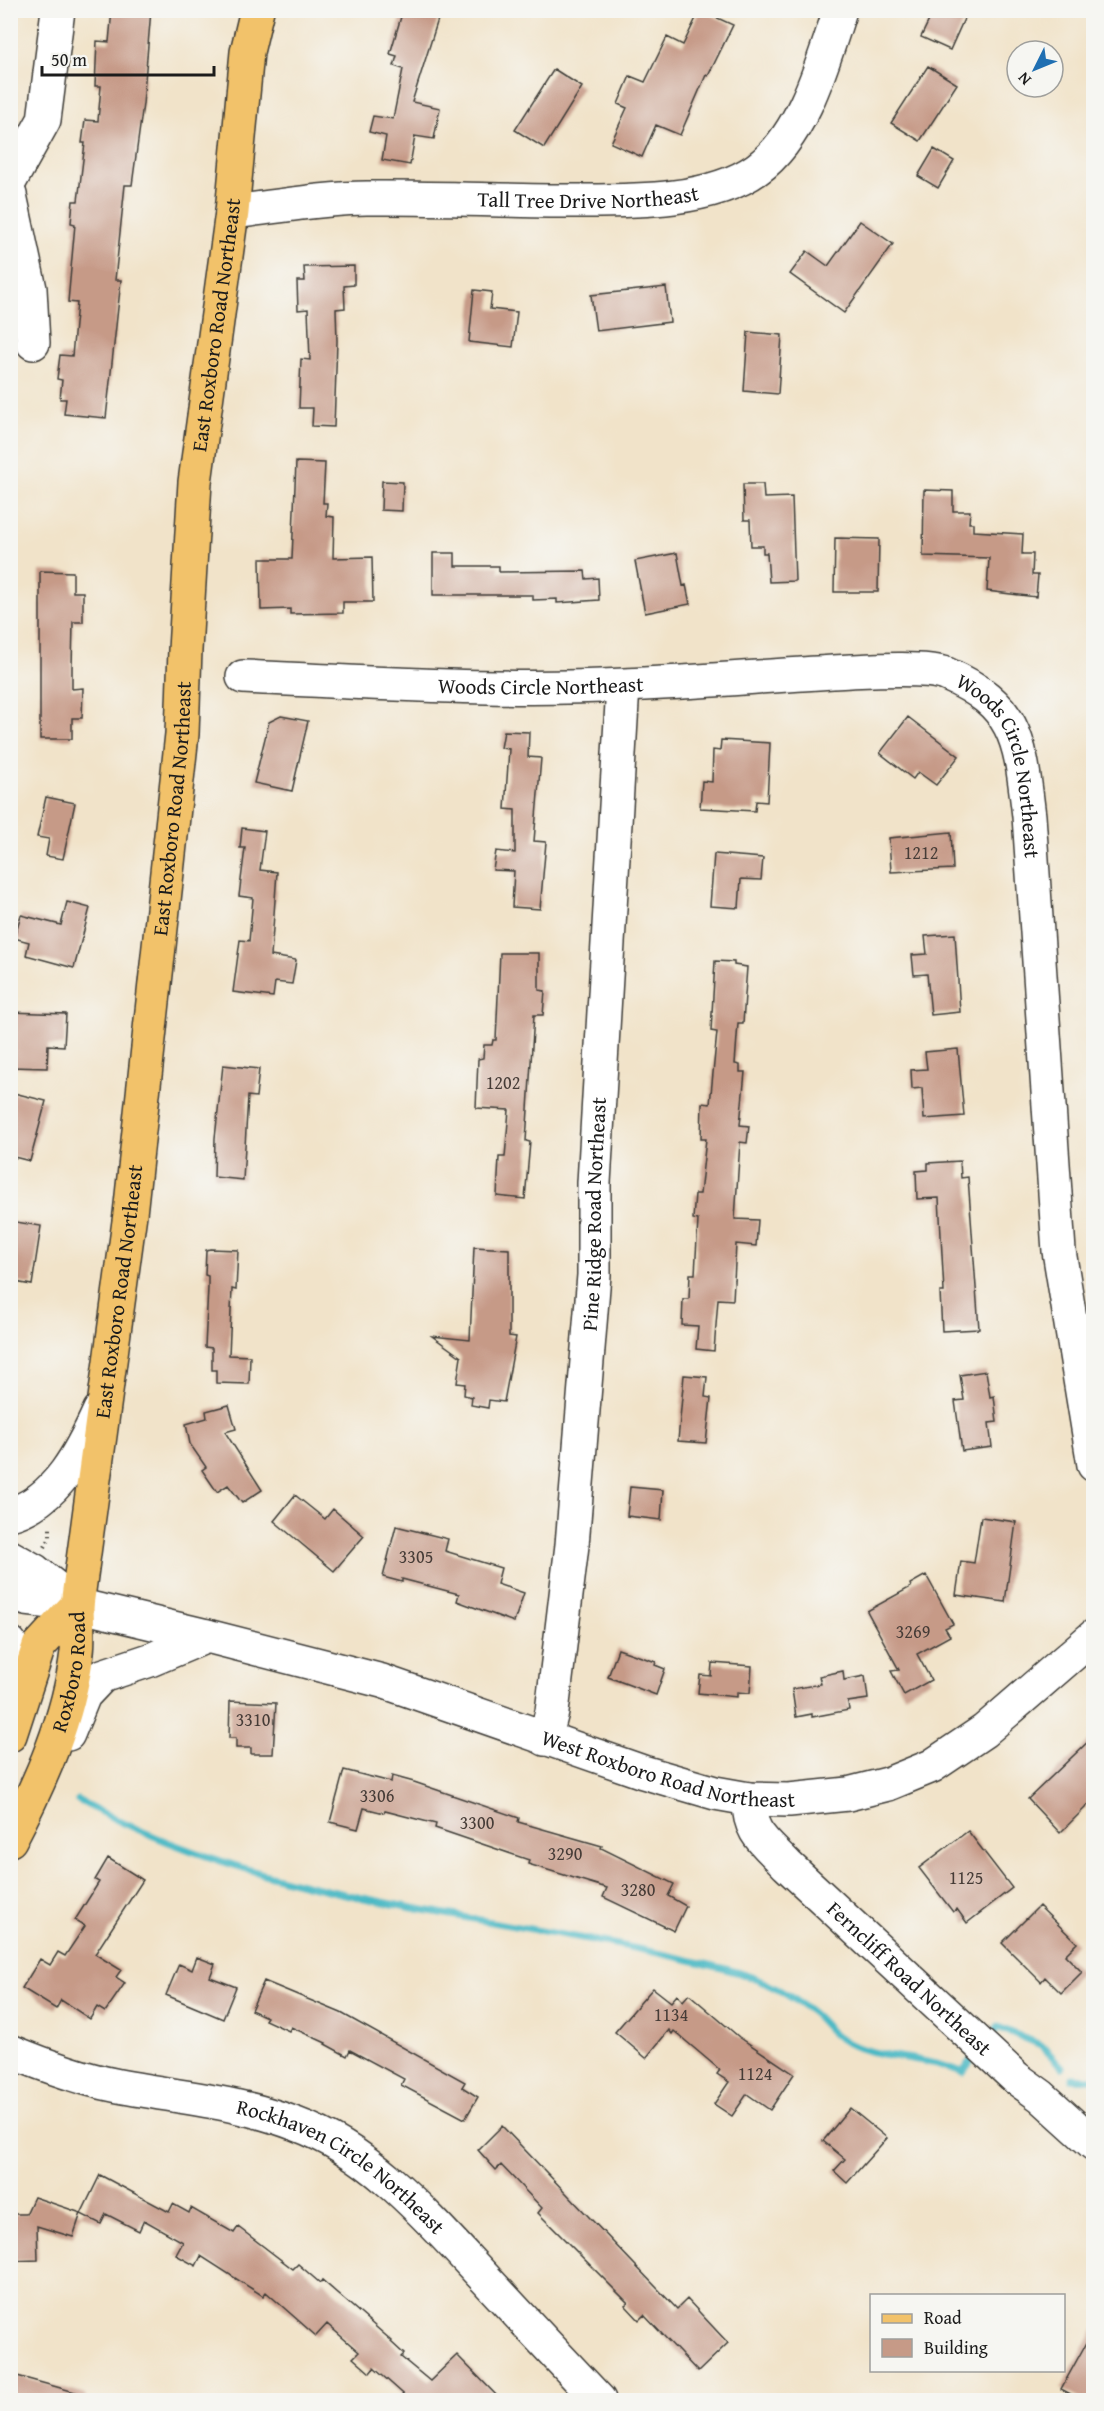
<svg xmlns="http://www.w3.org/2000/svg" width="1104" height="2411" font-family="'Gentium Book Plus',serif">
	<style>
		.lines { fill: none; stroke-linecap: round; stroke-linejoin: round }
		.stream { stroke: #4bb9c5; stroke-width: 7 }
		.building { fill: #c69a87 }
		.minor-casing { stroke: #3c3a36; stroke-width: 36 }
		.major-casing { stroke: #3c3a36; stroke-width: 36 }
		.path { stroke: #3c3a36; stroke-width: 4; stroke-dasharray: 1.5 4.5; stroke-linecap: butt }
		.minor { stroke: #fff; stroke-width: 33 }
		.major { stroke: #f2c26a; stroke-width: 33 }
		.labels { text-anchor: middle; stroke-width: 6; stroke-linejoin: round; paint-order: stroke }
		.number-label { font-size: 18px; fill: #463c37 }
		.street-label { font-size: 21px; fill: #1c1c1c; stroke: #f6f6f2 }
	</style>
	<rect width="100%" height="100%" fill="#f6f6f2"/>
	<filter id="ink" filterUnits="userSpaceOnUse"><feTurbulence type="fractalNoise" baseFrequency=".0167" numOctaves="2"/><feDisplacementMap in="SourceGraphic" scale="12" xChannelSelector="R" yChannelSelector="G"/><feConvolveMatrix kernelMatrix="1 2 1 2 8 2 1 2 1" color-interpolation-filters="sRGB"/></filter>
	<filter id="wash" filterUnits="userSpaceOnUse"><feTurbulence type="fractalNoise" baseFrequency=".008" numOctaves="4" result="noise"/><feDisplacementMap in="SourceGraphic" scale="24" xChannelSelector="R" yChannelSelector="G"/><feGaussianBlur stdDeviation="1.35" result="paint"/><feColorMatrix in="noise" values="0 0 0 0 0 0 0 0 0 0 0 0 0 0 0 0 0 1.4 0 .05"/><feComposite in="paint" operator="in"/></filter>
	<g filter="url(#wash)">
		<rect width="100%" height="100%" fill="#f1e3c9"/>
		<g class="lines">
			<!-- stream -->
			<path class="stream" d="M 78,1800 C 275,1909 508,1913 722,1968 C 755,1976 783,1989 810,2011 C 820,2018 827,2030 837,2037 C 865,2056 899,2055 931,2063 C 942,2065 952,2069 963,2072 L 971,2061
				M 994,2032 L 998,2027 L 1041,2045 L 1062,2067
				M 1072,2078 L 1094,2079"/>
		</g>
		<g id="blocks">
			<!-- building -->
			<path class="building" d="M 112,10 L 151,10 L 143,104 L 132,185 L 125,185 L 115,280 L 121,280 L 106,418 L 64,414 L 66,399 L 60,399 L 62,380 L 57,379 L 60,355 L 72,356 L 77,303 L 68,302 L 75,224 L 71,223 L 73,201 L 78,201 L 85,143 L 82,143 L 85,120 L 98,121 L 101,86 L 95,86 L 97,41 L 109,42 Z
				M 403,10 L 430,10 L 440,13 L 412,102 L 440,108 L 434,139 L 415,136 L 410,165 L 382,160 L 386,136 L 369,132 L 373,116 L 393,119 L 403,69 L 394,66 L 397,56 L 390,54 Z
				M 700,10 L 733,25 L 708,76 L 706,75 L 680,135 L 656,125 L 642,157 L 611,143 L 627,108 L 618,104 L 630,76 L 645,82 L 667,37 L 683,45 Z
				M 934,10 L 968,10 L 950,50 L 921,37 Z
				M 928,66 L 957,84 L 920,141 L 891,123 Z
				M 554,69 L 582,87 L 544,148 L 515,130 Z
				M 934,149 L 954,161 L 938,188 L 918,176 Z
				M 860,221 L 893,244 L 844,313 L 790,274 L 807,251 L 828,266 Z
				M 354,266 L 354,285 L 344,286 L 345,308 L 336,309 L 337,341 L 334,427 L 312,426 L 313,408 L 299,408 L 301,359 L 310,360 L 308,309 L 298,310 L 297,281 L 305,281 L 304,267 Z
				M 666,287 L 670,322 L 596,331 L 591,295 Z
				M 474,290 L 492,292 L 490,309 L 517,312 L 513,347 L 469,342 Z
				M 748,332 L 782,335 L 778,394 L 744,391 Z
				M 296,462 L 325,463 L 323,503 L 327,503 L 326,516 L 334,517 L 333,558 L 372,557 L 373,602 L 343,602 L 343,613 L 290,614 L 290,609 L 261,610 L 260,559 L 292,559 Z
				M 382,481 L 403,482 L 402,511 L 381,510 Z
				M 743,484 L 763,484 L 764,498 L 792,497 L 795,581 L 769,582 L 767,553 L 763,553 L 763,546 L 751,546 L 750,520 L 744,520 Z
				M 924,490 L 953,491 L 953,511 L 970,511 L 969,523 L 973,523 L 973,531 L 1023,534 L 1022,554 L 1033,554 L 1032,575 L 1038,575 L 1036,597 L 987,591 L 989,558 L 923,556 Z
				M 835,538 L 879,539 L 878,592 L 834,592 Z
				M 433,553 L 455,553 L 455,566 L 499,566 L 499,572 L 585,571 L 586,579 L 598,578 L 599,600 L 557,603 L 557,599 L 533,600 L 533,595 L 433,595 Z
				M 677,553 L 683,586 L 686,585 L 690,604 L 645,613 L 635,561 Z
				M 40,571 L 73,572 L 73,592 L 83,592 L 83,622 L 73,622 L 72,667 L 72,689 L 83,688 L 82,718 L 72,718 L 72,739 L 40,739 Z
				M 281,716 L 308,721 L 292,791 L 254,783 L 269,722 Z
				M 908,717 L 959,756 L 936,785 L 918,772 L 913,779 L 880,753 Z
				M 504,731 L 529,732 L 528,757 L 541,758 L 534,841 L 546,842 L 540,909 L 512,907 L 514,871 L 493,870 L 496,851 L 515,853 L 515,810 L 505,809 L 509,749 L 501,748 Z
				M 721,740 L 770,743 L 767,802 L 756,801 L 755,811 L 700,808 L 702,781 L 712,782 L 713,750 L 720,751 Z
				M 46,797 L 75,803 L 63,859 L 46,856 L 49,839 L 37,837 Z
				M 242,828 L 265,831 L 260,870 L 277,872 L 271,956 L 296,960 L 292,984 L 275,982 L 273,997 L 233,992 L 240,940 L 249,941 L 253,898 L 239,896 L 245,848 L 240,848 Z
				M 951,832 L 953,869 L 891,872 L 889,838 Z
				M 714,854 L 763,858 L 761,880 L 741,879 L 739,908 L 710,906 Z
				M 67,902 L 90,908 L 74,968 L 26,955 L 29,942 L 14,938 L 21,915 L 61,925 Z
				M 955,934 L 960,1012 L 931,1015 L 927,974 L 914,975 L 912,955 L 927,954 L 925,936 Z
				M 500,953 L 539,953 L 539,990 L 545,991 L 543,1015 L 534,1015 L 526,1141 L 530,1142 L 525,1199 L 497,1196 L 499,1157 L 505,1157 L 509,1110 L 476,1108 L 478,1059 L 483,1058 L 484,1045 L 492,1045 L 493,1040 L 496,1040 Z
				M 715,961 L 734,962 L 734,965 L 747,967 L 743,1023 L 738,1023 L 735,1064 L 740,1065 L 740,1072 L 745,1072 L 740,1125 L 749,1126 L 747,1143 L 740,1142 L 735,1219 L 758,1220 L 756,1246 L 736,1244 L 733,1300 L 718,1299 L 714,1351 L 696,1349 L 698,1326 L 682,1325 L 683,1299 L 689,1299 L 690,1274 L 695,1274 L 698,1220 L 693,1219 L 695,1194 L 700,1194 L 706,1139 L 701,1139 L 702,1103 L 710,1104 L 717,1032 L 711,1031 Z
				M 10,1012 L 66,1014 L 64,1046 L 48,1045 L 47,1068 L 10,1067 Z
				M 958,1049 L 964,1116 L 924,1119 L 922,1088 L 912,1089 L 911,1070 L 927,1069 L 925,1052 Z
				M 223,1065 L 259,1069 L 256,1097 L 248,1096 L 243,1180 L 214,1177 L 215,1138 Z
				M 10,1092 L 46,1101 L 30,1161 L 10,1156 Z
				M 960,1161 L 961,1178 L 968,1177 L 979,1329 L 942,1331 L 940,1292 L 944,1292 L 939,1198 L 917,1199 L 916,1171 L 928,1170 L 928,1163 Z
				M 10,1221 L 41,1226 L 32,1285 L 10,1281 Z
				M 474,1247 L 509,1249 L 509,1336 L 516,1337 L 504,1402 L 489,1400 L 488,1408 L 471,1405 L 472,1397 L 464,1395 L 465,1384 L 457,1383 L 461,1357 L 432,1336 L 470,1340 Z
				M 210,1249 L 238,1250 L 236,1290 L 232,1289 L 229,1355 L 250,1356 L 249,1384 L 216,1383 L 216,1370 L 212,1370 L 212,1348 L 205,1347 L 208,1288 L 208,1276 L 205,1275 L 206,1250 Z
				M 986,1371 L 990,1397 L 994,1396 L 997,1422 L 989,1423 L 992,1447 L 962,1451 L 955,1401 L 964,1400 L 960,1375 Z
				M 684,1375 L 707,1377 L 705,1397 L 711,1398 L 706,1443 L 678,1441 Z
				M 229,1405 L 236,1429 L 225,1432 L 262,1490 L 242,1503 L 228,1485 L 217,1492 L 202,1470 L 206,1467 L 190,1444 L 186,1424 L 207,1418 L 206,1411 Z
				M 630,1487 L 663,1490 L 661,1520 L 627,1516 Z
				M 295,1495 L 325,1519 L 333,1509 L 364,1536 L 334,1571 L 274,1521 Z
				M 981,1517 L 1016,1522 L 1005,1602 L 956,1595 L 961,1561 L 974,1563 Z
				M 396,1526 L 448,1539 L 445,1551 L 501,1568 L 497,1584 L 524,1593 L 514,1622 L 457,1601 L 459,1594 L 402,1579 L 402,1582 L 383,1577 Z
				M 926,1575 L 953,1624 L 945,1628 L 950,1636 L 917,1654 L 931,1680 L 904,1695 L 891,1671 L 899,1670 L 867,1611 L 911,1587 L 910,1584 Z
				M 618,1649 L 656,1662 L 655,1665 L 665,1669 L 656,1695 L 608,1677 Z
				M 712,1663 L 752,1666 L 750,1693 L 737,1692 L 737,1697 L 698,1693 L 700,1675 L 711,1676 Z
				M 843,1671 L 844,1680 L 865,1676 L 868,1699 L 848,1702 L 849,1710 L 812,1717 L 812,1714 L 796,1717 L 792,1689 L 821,1684 L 819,1676 Z
				M 230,1701 L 276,1703 L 273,1754 L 251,1754 L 251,1748 L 236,1748 L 236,1738 L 229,1738 Z
				M 1094,1736 L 1094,1799 L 1060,1833 L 1028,1799 Z
				M 344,1770 L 391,1782 L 392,1776 L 414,1782 L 519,1818 L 518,1822 L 602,1846 L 601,1848 L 674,1884 L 668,1896 L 686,1906 L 674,1931 L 603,1897 L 607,1888 L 528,1864 L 529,1860 L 435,1828 L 436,1824 L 385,1811 L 384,1813 L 364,1808 L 358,1829 L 330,1822 Z
				M 968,1831 L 1012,1888 L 967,1923 L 957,1909 L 953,1912 L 919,1868 Z
				M 108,1858 L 143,1880 L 95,1954 L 121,1970 L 116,1977 L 125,1983 L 105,2012 L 97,2007 L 90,2019 L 61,2000 L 56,2009 L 22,1988 L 40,1959 L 50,1965 L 58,1952 L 65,1956 L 85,1926 L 75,1920 L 99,1882 L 95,1880 Z
				M 1039,1906 L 1077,1943 L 1065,1955 L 1082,1972 L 1061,1993 L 1045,1977 L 1041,1982 L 1002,1943 Z
				M 197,1957 L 215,1964 L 210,1977 L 236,1987 L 223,2019 L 166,1995 L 179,1964 L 192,1970 Z
				M 264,1981 L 341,2013 L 465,2082 L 462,2087 L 478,2097 L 465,2119 L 401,2085 L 404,2079 L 350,2050 L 347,2056 L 325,2044 L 326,2043 L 291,2027 L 289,2031 L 265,2020 L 267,2017 L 251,2010 Z
				M 653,1988 L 671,2002 L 677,1995 L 683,2001 L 689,1994 L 739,2037 L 794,2074 L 770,2110 L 747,2094 L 732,2116 L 714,2104 L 729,2082 L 717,2074 L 720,2070 L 674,2031 L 672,2034 L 669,2030 L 646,2058 L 615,2032 Z
				M 850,2108 L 887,2138 L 847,2183 L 834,2171 L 845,2159 L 823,2141 Z
				M 502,2126 L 677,2309 L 687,2299 L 728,2343 L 698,2372 L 644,2315 L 639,2320 L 625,2305 L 628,2303 L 538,2213 L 542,2208 L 501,2165 L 496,2170 L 478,2150 Z
				M 100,2175 L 169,2212 L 173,2204 L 189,2213 L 191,2208 L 234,2233 L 238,2227 L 293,2269 L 298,2264 L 320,2283 L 322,2280 L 392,2341 L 391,2342 L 404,2354 L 401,2357 L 430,2381 L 457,2355 L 501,2400 L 410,2400 L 374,2368 L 370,2373 L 353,2358 L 359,2352 L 327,2324 L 316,2336 L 266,2292 L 263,2296 L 201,2256 L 196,2266 L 176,2255 L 183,2242 L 144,2220 L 139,2231 L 106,2214 L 101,2224 L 81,2214 Z
				M 34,2197 L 81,2213 L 73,2237 L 37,2226 L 38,2260 L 10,2261 L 10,2214 L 26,2214 Z
				M 1094,2329 L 1094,2400 L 1082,2400 L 1061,2389 Z
				M 10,2374 L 86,2395 L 85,2400 L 10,2400 Z"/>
		</g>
	</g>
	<g filter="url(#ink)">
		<use href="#blocks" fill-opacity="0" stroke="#3c3a36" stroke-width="1.5"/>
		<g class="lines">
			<defs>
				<g id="minor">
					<path d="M 10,181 L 44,120 L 58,10"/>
					<path d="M 10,195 L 30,289 L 33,343"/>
					<path id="s1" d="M 232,212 C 275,207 325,198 367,198 C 436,197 504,201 572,201 C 628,201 710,203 757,169 C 803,136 823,62 840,10"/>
					<path id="s2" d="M 243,677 C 370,682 497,692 624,685 C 700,682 775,675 851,671 C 872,670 927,667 946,674 C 1020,706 1020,744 1029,816 L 1059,1251 L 1094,1465"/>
					<path d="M 10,1514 C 57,1501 82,1450 100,1410"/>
					<path d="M 10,1557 L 35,1571 L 77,1605"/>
					<path id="s3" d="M 10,1592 L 26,1599 L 77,1605 L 207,1636 L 382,1681 L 643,1772 L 715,1793 L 749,1799 L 789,1800 L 848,1794 L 888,1784 L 932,1766 L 984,1731 L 1094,1636"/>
					<path d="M 10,1643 L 19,1666 L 14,1705"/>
					<path d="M 68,1734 L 84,1695 L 102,1676 L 150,1660 L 207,1636"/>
					<path id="s4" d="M 545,1739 L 552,1712 L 572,1545 L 594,1275 L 594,1183 L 623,686"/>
					<path id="s5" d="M 749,1799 C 748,1833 765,1842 787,1865 L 1016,2078 L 1041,2096 L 1094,2144"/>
					<path id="s6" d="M 10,2051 C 44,2065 78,2078 114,2085 C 175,2097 237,2101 296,2124 C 372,2152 427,2216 481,2274 C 520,2316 559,2358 599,2400"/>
				</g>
				<g id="major">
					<path d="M 10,1735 L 39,1646 L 77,1605"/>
					<path id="s7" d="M 10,1840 C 41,1781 69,1718 77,1652 C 79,1637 77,1620 77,1605 L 130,1214 L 182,734 L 185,650 L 195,482 L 232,212 L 247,52 L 257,10"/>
				</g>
			</defs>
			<!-- minor casing -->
			<use href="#minor" class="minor-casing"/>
			<!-- major casing -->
			<use href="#major" class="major-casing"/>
			<!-- path -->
			<path class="path" d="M 45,1547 L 50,1538 L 50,1526"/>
			<!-- minor -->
			<use href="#minor" class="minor"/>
			<!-- major -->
			<use href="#major" class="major"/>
		</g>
	</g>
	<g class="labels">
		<!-- number labels -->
		<g class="number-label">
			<text x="921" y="859">1212</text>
			<text x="503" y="1089">1202</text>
			<text x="416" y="1563">3305</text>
			<text x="913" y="1638">3269</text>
			<text x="253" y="1726">3310</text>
			<text x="377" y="1802">3306</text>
			<text x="477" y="1829">3300</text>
			<text x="565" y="1860">3290</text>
			<text x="966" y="1884">1125</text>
			<text x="638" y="1896">3280</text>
			<text x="671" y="2021">1134</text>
			<text x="755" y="2080">1124</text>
		</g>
		<!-- street labels -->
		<g class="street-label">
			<text dy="7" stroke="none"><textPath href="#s1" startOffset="357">Tall Tree Drive Northeast</textPath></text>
			<text dy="7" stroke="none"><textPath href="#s7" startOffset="1536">East Roxboro Road Northeast</textPath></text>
			<text dy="7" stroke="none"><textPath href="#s2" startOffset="298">Woods Circle Northeast</textPath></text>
			<text dy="7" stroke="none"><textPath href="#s2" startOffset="820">Woods Circle Northeast</textPath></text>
			<text dy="7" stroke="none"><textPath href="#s7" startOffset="1050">East Roxboro Road Northeast</textPath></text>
			<text dy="7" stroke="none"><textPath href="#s4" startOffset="528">Pine Ridge Road Northeast</textPath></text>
			<text dy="7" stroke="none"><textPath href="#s7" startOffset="564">East Roxboro Road Northeast</textPath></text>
			<text dy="7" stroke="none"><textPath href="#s7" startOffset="180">Roxboro Road</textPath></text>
			<text dy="7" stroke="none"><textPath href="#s3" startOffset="684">West Roxboro Road Northeast</textPath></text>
			<text dy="7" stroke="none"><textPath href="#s5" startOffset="246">Ferncliff Road Northeast</textPath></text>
			<text dy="7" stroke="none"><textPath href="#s6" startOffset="356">Rockhaven Circle Northeast</textPath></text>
		</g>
	</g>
	<!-- margin -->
	<rect width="1104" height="2411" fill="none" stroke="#f6f6f2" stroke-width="36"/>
	<!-- legend -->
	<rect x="870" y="2294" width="195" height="78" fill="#f6f6f2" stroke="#9f9f9c" stroke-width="1.5"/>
	<rect x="882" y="2314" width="30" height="9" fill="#f2c26a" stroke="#9f9f9c" stroke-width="1.5"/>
	<text x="924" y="2324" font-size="18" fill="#1c1c1c">Road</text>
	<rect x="882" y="2339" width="30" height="18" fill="#c69a87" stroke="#9f9f9c" stroke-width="1.5"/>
	<text x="924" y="2354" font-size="18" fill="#1c1c1c">Building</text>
	<!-- north arrow -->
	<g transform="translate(1035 69) rotate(227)"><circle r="28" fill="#f6f6f2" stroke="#9f9f9c" stroke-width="1.5"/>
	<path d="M0-4.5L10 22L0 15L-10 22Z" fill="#1f6fb2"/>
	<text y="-9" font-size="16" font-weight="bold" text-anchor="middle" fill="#1c1c1c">N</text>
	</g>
	<!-- scale -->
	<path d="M42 66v9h172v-9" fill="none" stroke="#1c1c1c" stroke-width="3"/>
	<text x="51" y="66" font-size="18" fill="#1c1c1c" stroke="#f6f6f2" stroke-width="4.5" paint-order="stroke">50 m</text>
</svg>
